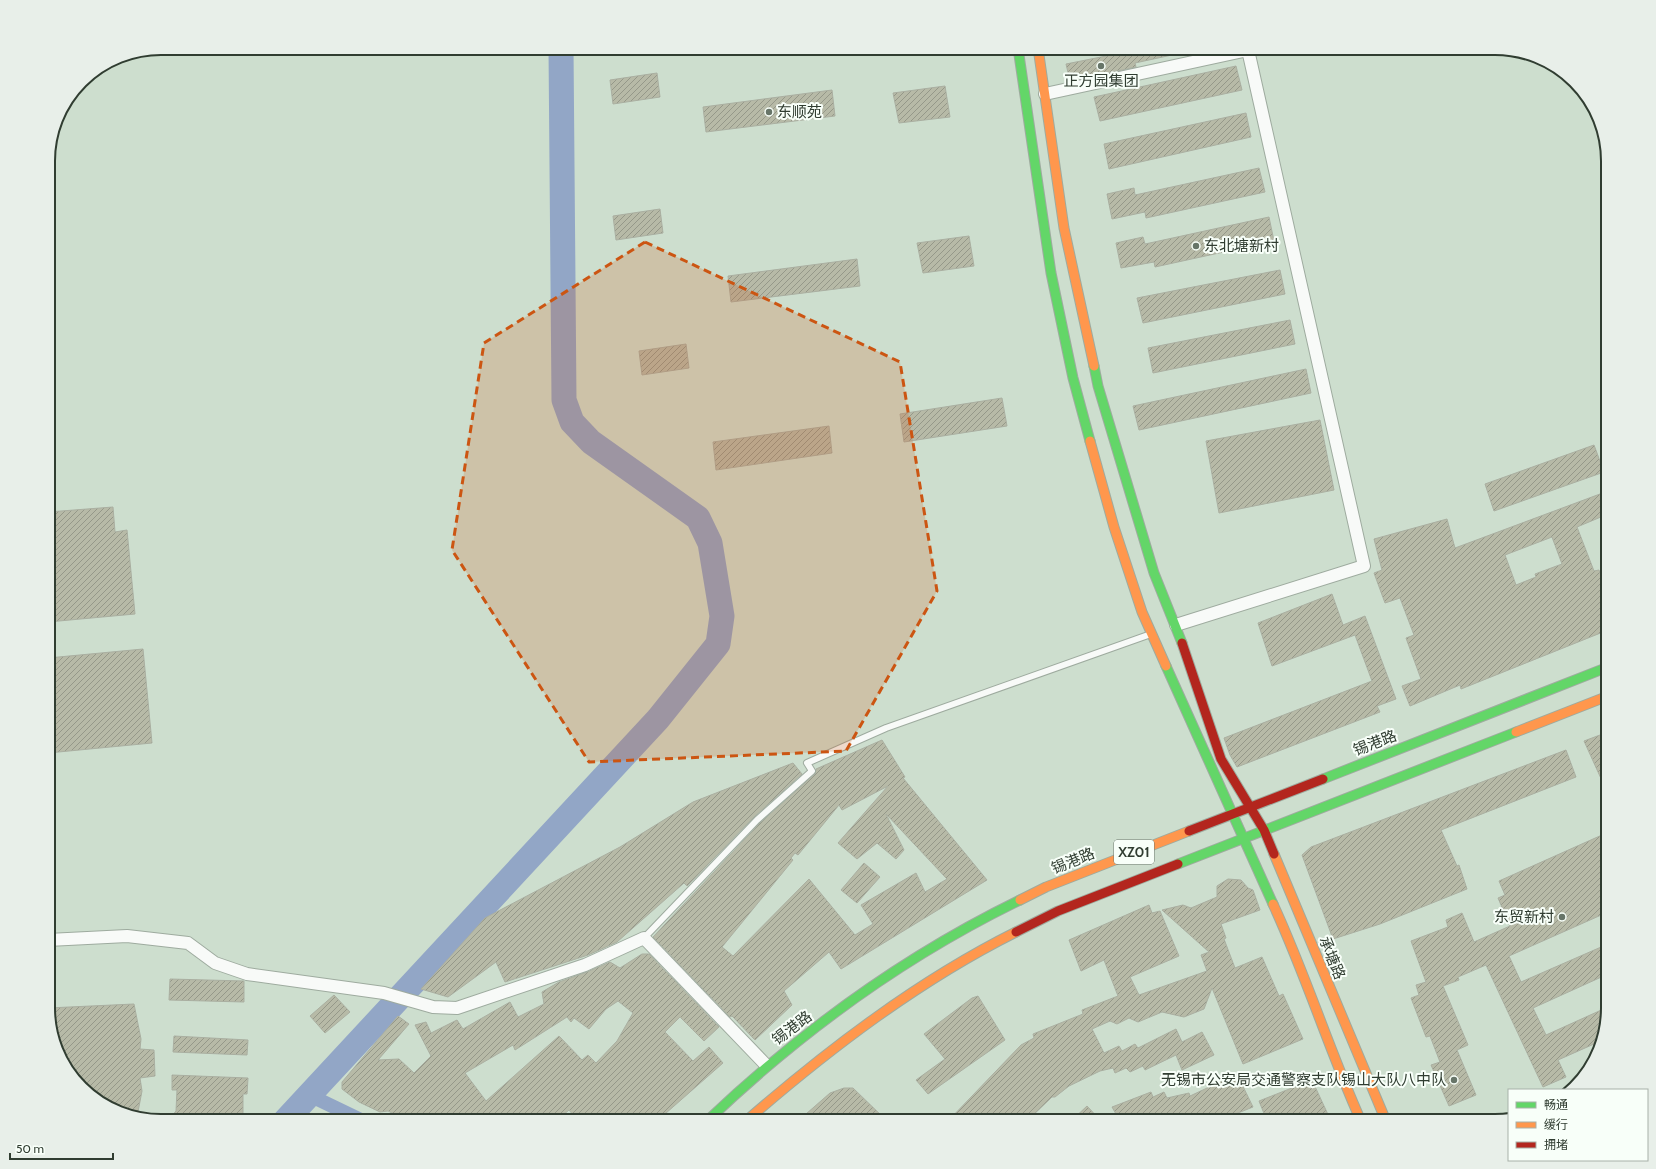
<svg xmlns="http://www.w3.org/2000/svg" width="1656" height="1169" font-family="Cabin,'Noto Sans SC',sans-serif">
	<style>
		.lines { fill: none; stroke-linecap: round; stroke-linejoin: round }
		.canal { stroke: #92a6c6; stroke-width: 14 }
		.river { stroke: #92a6c6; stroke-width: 25 }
		.building { fill: url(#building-hatch); stroke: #aaafa1; fill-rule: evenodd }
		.lane-casing { stroke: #9eab9f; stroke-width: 8 }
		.street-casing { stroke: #9eab9f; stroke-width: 14 }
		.fast-casing { stroke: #9eab9f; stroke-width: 11 }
		.slow-casing { stroke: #9eab9f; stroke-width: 11 }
		.jam-casing { stroke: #9eab9f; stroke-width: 11 }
		.lane { stroke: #f8faf8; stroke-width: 6 }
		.street { stroke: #f8faf8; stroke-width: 12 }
		.fast { stroke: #63d668; stroke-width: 9 }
		.slow { stroke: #ff974d; stroke-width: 9 }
		.jam { stroke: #b3261e; stroke-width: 9 }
		.marked { fill: #cc5512; fill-opacity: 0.2; stroke: #cc5512; stroke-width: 3; stroke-dasharray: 8 5; stroke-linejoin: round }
		.poi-dot { fill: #677568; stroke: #f8fff9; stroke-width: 1.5 }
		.labels { text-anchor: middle; stroke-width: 4; stroke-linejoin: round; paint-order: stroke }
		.shield { fill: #f8fff9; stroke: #6c776d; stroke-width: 1 }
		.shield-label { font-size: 14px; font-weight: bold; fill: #303d31 }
		.poi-label { font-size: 15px; fill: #303d31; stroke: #f8fff9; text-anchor: start }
		.street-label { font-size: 15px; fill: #303d31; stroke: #f8fff9 }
		.rim { fill: none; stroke: #303d31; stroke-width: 2 }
	</style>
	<defs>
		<pattern id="building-hatch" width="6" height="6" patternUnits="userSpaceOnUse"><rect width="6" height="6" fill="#b7baa7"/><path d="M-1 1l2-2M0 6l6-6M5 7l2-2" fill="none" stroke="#959889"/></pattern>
	</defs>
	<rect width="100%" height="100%" fill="#cddece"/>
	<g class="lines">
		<!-- canal -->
		<path class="canal" d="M 309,1095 L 363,1121"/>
		<!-- river -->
		<path class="river" d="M 285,1121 L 658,719 L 718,644 L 722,616 L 710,543 L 698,518 L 591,442 L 572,422 L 564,400 L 561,48"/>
	</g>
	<!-- building -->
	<path class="building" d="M 1114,48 L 1181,48 L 1181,53 L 1135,63 L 1136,67 L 1070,81 L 1066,64 L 1116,54 Z
		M 1236,66 L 1242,90 L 1100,121 L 1094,97 Z
		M 657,73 L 660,97 L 613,104 L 610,80 Z
		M 945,86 L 950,117 L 899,123 L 893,93 Z
		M 832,90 L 835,116 L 706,132 L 703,107 Z
		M 1246,113 L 1251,137 L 1109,169 L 1104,144 Z
		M 1259,168 L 1265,192 L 1146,218 L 1145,212 L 1112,219 L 1107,194 L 1134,188 L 1135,195 Z
		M 660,209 L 663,233 L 616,240 L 613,216 Z
		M 1269,217 L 1274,241 L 1155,267 L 1154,262 L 1121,268 L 1116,243 L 1143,237 L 1145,244 Z
		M 969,236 L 974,266 L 923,273 L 917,243 Z
		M 857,259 L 860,286 L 731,302 L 728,276 Z
		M 1280,270 L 1285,294 L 1143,323 L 1137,298 Z
		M 1290,320 L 1295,344 L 1153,373 L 1148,348 Z
		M 686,344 L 689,368 L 642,375 L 639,351 Z
		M 1306,369 L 1311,393 L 1139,430 L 1133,406 Z
		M 1002,398 L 1007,426 L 904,442 L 900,414 Z
		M 1320,420 L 1334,490 L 1219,513 L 1206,441 Z
		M 829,426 L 832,453 L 716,470 L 713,442 Z
		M 1594,445 L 1604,472 L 1494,511 L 1485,484 Z
		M 1608,491 L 1608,514 L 1577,527 L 1594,571 L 1599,570 L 1602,578 L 1608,576 L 1608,630 L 1461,689 L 1460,685 L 1410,706 L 1402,686 L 1421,679 L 1406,638 L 1414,635 L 1400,598 L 1385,603 L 1374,573 L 1382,570 L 1374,539 L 1447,519 L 1455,548 ZM 1552,537 L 1562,564 L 1535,574 L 1536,577 L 1516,585 L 1505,555 Z
		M 113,507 L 115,532 L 127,530 L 135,614 L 48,622 L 48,512 Z
		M 1332,594 L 1343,625 L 1365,616 L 1396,699 L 1377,706 L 1380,712 L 1237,767 L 1230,755 L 1224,738 L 1372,681 L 1355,635 L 1272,666 L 1258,623 Z
		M 143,649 L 152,743 L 48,753 L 48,658 Z
		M 1608,732 L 1608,794 L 1584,741 Z
		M 882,740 L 905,777 L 903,778 L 987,880 L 841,969 L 829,952 L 784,991 L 792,1005 L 755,1040 L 732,1016 L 730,1017 L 653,937 L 760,823 L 815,774 L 816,769 ZM 888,786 L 838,843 L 857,859 L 877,843 L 896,859 L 904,850 L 886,814 L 947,879 L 925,892 L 916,873 L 861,905 L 873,924 L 855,935 L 809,879 L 733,956 L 722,947 L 793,860 L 791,858 L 795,853 L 798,855 L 839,805 L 842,810 Z
		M 1566,750 L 1576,777 L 1441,830 L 1457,866 L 1459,865 L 1467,889 L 1380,924 L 1333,939 L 1302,855 L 1311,847 Z
		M 793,763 L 802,774 L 754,817 L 687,886 L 684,883 L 617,942 L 588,955 L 505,982 L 496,962 L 448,997 L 421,989 L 485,918 L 620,847 L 693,802 Z
		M 1602,835 L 1608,849 L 1608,912 L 1509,956 L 1521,982 L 1608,944 L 1608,974 L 1533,1008 L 1546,1035 L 1608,1007 L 1603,1040 L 1558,1060 L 1566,1077 L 1543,1087 L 1486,965 L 1458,977 L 1459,980 L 1443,986 L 1468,1045 L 1457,1050 L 1476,1095 L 1449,1106 L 1431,1065 L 1440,1062 L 1430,1036 L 1426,1037 L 1411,998 L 1419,995 L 1416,985 L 1426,982 L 1411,941 L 1448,927 L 1446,920 L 1462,913 L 1474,942 L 1510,926 L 1498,898 L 1505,895 L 1499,881 Z
		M 864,863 L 880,877 L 857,903 L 841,890 Z
		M 1228,879 L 1241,880 L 1248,888 L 1253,890 L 1260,910 L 1221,924 L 1226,938 L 1224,939 L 1235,968 L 1262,957 L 1279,996 L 1283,994 L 1303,1039 L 1243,1064 L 1212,988 L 1204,1009 L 1184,1017 L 1162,1012 L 1138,1022 L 1129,1018 L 1117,1024 L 1110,1021 L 1092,1029 L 1104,1053 L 1119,1046 L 1122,1051 L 1135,1044 L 1138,1048 L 1176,1029 L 1182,1042 L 1202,1032 L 1214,1055 L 1182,1070 L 1176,1055 L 1145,1070 L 1143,1066 L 1130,1072 L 1126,1068 L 1115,1073 L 1113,1068 L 1100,1071 L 1069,1086 L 1055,1097 L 1052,1097 L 1027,1121 L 948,1121 L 1021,1045 L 1034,1038 L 1033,1034 L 1083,1014 L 1082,1010 L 1118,996 L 1104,960 L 1081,971 L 1069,940 L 1149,905 L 1152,913 L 1160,911 L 1179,956 L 1130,977 L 1139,995 L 1207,971 L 1201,955 L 1209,952 L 1162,910 L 1183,905 L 1191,908 L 1217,897 L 1217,886 Z
		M 642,954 L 649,954 L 719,1027 L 704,1041 L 680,1017 L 665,1032 L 693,1061 L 709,1047 L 723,1063 L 657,1121 L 578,1121 L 569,1110 L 556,1121 L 408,1121 L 388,1111 L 380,1112 L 359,1102 L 342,1089 L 342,1082 L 398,1016 L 409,1024 L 378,1060 L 399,1059 L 414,1073 L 431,1056 L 415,1025 L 426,1022 L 431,1033 L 457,1020 L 463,1029 L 510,1002 L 518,1017 L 544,1004 L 542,992 L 559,982 L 587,972 L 610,962 L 620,968 ZM 618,1001 L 633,1013 L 617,1041 L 596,1063 L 588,1055 L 582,1060 L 559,1036 L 486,1101 L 465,1073 L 513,1045 L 515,1050 L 567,1017 L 571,1022 L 574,1018 L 589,1029 L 606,1009 Z
		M 170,979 L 244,981 L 244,1002 L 169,1000 Z
		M 334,995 L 350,1012 L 325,1033 L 310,1016 Z
		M 978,996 L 1005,1040 L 928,1094 L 916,1080 L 945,1059 L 924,1034 L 972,998 Z
		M 134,1004 L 141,1039 L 140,1049 L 154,1050 L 155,1076 L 140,1078 L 142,1091 L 137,1117 L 125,1115 L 92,1098 L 60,1058 L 48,1015 L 48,1008 Z
		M 174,1036 L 248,1040 L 247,1055 L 173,1052 Z
		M 1237,1074 L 1253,1107 L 1218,1121 L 1120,1121 L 1112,1107 L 1151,1092 L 1153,1097 L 1164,1092 L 1167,1098 L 1189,1093 L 1190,1096 Z
		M 172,1075 L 248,1078 L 247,1094 L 243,1094 L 243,1121 L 168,1121 L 176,1111 L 177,1090 L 172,1090 Z
		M 1312,1080 L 1331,1121 L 1267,1121 L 1259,1101 Z
		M 844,1088 L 853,1088 L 887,1121 L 798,1121 L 830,1093 Z
		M 1087,1106 L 1101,1121 L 1071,1121 Z"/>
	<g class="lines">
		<defs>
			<path id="lane" d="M 644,938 L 757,820 L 812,771 L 807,763 L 886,728 L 1151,634"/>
			<path id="street" d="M 1045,94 L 1248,50 L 1364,566 L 1176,625
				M 48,940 L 127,936 L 188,943 L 215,963 L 247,974 L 384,993 L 433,1007 L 457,1008 L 585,965 L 644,938 L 766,1065"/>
			<path id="fast" d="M 1018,48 L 1051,273 L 1073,378 L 1090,441
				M 1094,366 L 1098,386 L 1154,573 L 1182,643
				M 1166,666 L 1273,904
				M 1323,779 L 1608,667
				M 1178,864 L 1516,732
				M 707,1121 C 799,1033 905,956 1020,900"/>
			<path id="slow" d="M 1038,48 L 1064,228 L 1094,366
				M 1090,441 L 1114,527 L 1142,612 L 1166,666
				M 1516,732 L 1608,696
				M 1274,854 L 1386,1121
				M 1020,900 L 1046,887 L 1189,831
				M 1273,904 C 1306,975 1329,1050 1361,1121
				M 746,1121 C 829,1049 918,981 1016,932"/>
			<path id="jam" d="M 1182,643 L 1221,759 L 1264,830 L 1274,854
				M 1189,831 L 1323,779
				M 1016,932 L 1058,911 L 1178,864"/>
		</defs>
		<!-- lane casing -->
		<use href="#lane" class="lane-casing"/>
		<!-- street casing -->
		<use href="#street" class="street-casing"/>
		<!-- fast casing -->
		<use href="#fast" class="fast-casing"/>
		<!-- slow casing -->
		<use href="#slow" class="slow-casing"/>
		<!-- jam casing -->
		<use href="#jam" class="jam-casing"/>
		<!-- lane -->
		<use href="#lane" class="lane"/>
		<!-- street -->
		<use href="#street" class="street"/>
		<!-- fast -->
		<use href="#fast" class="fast"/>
		<!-- slow -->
		<use href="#slow" class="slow"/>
		<!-- jam -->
		<use href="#jam" class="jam"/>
	</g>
	<!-- marked area -->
	<path class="marked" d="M 645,242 L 900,362 L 937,591 L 846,751 L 589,762 L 452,550 L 484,343 Z"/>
	<!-- markers -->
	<g class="poi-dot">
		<circle cx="1101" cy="66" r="4"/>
		<circle cx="769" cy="112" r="4"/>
		<circle cx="1196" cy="246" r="4"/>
		<circle cx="1562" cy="917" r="4"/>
		<circle cx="1454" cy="1080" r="4"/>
	</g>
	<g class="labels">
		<!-- shield labels -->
		<rect class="shield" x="1114" y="840" width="40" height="24" rx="3"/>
		<g class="shield-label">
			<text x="1134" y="857">XZ01</text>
		</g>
		<!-- poi labels -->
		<g class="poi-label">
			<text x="1101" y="86" text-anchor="middle">正方园集团</text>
			<text x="777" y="117">东顺苑</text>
			<text x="1204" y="251">东北塘新村</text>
			<text x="1554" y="922" text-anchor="end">东贸新村</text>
			<text x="1446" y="1085" text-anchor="end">无锡市公安局交通警察支队锡山大队八中队</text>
		</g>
		<!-- street labels -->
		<g class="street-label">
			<text transform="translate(1375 743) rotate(-21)" y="5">锡港路</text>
			<text transform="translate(1073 861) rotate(-22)" y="5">锡港路</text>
			<text transform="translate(1332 958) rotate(68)" y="5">承塘路</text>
			<text transform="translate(792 1028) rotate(-37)" y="5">锡港路</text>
		</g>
	</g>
	<!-- crop -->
	<path d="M0 0H1656V1169H0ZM161 55H1495A106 106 0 0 1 1601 161V1008A106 106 0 0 1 1495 1114H161A106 106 0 0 1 55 1008V161A106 106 0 0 1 161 55Z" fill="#e8efe9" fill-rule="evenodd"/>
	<path class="rim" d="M161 55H1495A106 106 0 0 1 1601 161V1008A106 106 0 0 1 1495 1114H161A106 106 0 0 1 55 1008V161A106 106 0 0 1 161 55Z"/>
	<!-- legend -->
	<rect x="1508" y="1089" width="140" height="72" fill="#f8fff9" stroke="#a8b1a9"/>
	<rect x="1516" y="1102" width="20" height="6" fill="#63d668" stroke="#a8b1a9"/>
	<text x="1544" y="1109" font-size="12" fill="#303d31">畅通</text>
	<rect x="1516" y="1122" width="20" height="6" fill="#ff974d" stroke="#a8b1a9"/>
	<text x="1544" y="1129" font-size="12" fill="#303d31">缓行</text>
	<rect x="1516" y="1142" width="20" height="6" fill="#b3261e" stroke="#a8b1a9"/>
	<text x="1544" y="1149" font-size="12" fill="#303d31">拥堵</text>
	<!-- scale -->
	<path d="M10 1153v6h103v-6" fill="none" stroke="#303d31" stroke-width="2"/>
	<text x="16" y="1153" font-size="12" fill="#303d31" stroke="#f8fff9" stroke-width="3" paint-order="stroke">50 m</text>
</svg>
